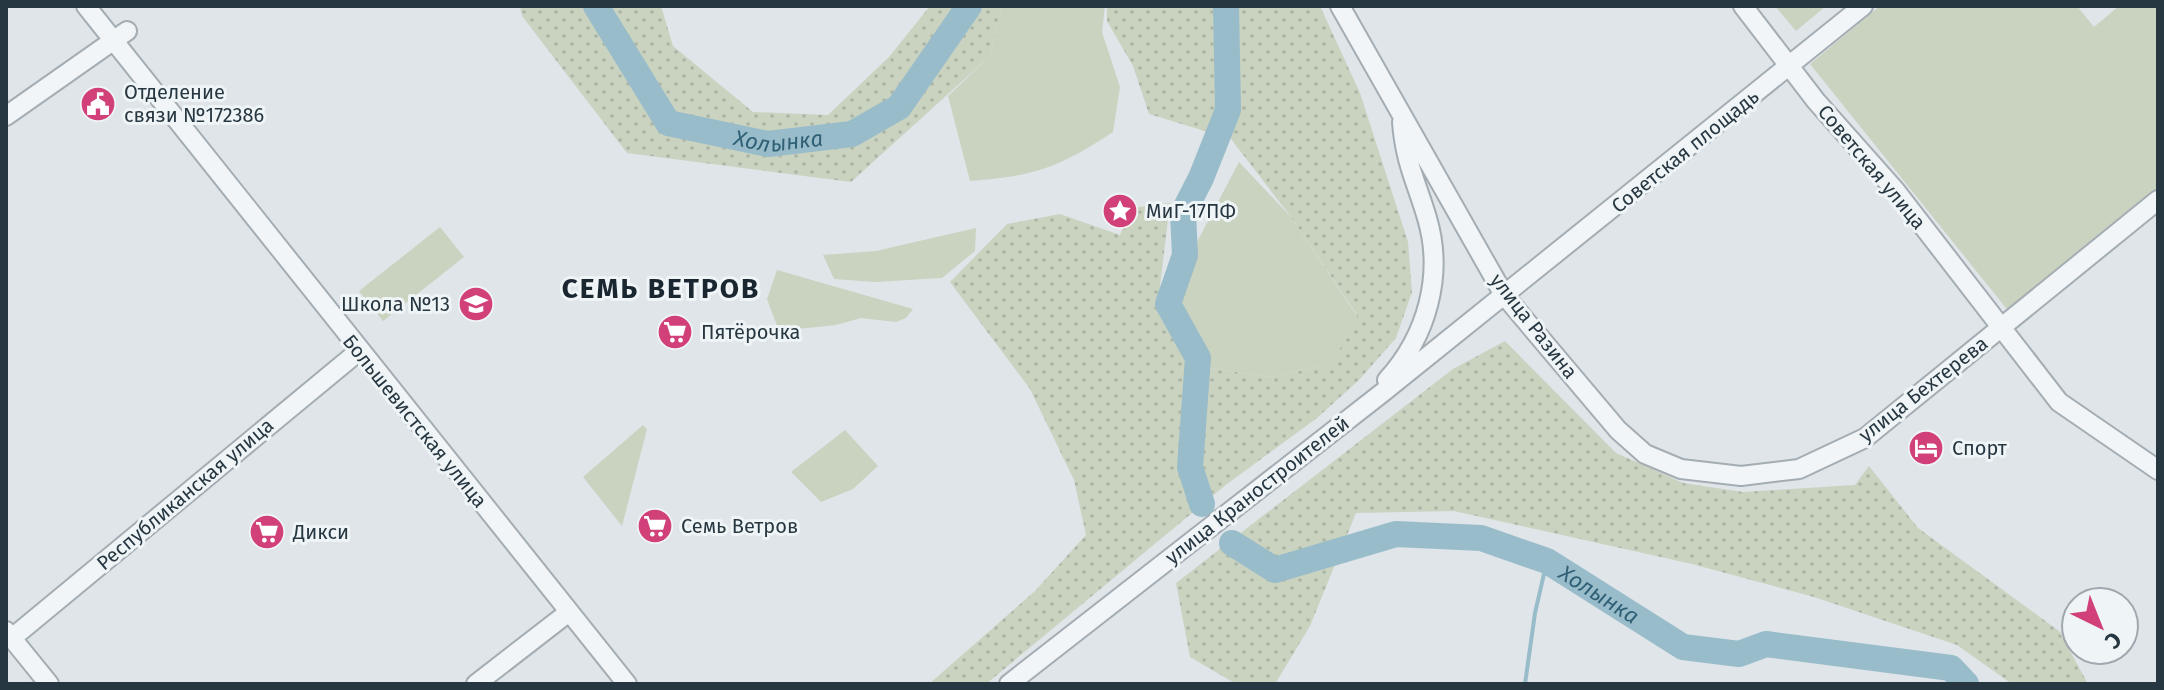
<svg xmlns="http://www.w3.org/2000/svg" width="2164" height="690" font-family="'Fira Sans',sans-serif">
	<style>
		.grass { fill: url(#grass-dots) }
		.green { fill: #c9d3c0 }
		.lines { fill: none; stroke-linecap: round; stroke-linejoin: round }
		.stream { stroke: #99bcca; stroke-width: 4 }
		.river { stroke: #99bcca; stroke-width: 26 }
		.minor-casing { stroke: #a4adb3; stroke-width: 22 }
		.minor { stroke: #f2f5f7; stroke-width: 18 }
		.labels { text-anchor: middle; stroke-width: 6; stroke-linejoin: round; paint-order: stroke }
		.poi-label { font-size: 20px; fill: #273741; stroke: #eff4f6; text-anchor: start }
		.street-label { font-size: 20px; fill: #273741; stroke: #eff4f6 }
		.water-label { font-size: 22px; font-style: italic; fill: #306076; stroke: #eff4f6 }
		.district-label { font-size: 28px; font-weight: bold; letter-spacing: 2px; fill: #1a2731; stroke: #eff4f6 }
	</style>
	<defs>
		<pattern id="grass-dots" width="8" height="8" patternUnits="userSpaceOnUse" patternTransform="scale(2)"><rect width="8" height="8" fill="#c9d3c0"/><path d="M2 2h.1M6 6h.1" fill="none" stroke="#adb6a6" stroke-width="1.8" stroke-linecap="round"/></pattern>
	</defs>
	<rect width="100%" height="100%" fill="#dfe5e9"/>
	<!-- grass -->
	<path class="grass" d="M 520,6 L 661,6 L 673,46 L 753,112 L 828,115 L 889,57 L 930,6 L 1002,6 L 990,56 L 851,182 L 627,153 L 522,16 Z
		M 1107,6 L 1320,6 L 1360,93 L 1408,242 L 1412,292 L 1396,338 L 1359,380 L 1317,418 L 1227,484 L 986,684 L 929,684 L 1035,591 L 1086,535 L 1074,480 L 1030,389 L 950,282 L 1007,224 L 1060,214 L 1120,235 L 1132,208 L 1170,203 L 1160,286 L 1177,343 L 1209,368 L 1271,377 L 1332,364 L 1357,315 L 1291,217 L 1231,139 L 1149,114 L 1133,66 L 1107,21 Z
		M 1505,341 L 1616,453 L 1683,483 L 1743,492 L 1855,485 L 1869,466 L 1918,528 L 2059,631 L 2088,684 L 2012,684 L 1957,645 L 1814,597 L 1692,564 L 1454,511 L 1356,513 L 1310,626 L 1275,684 L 1236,684 L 1190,657 L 1176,583 L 1453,369 Z"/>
	<!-- green -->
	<path class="green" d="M 1002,6 L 1105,6 L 1102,32 L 1120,87 L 1113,132 C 1058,168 1035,176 970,181 L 948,96 L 990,56 Z
		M 1775,6 L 1826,6 L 1796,31 Z
		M 1880,6 L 2077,6 L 2094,27 L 2119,6 L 2158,6 L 2158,189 L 2010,313 L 1810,64 Z
		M 1239,162 L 1291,217 L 1357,316 L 1332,364 L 1271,377 L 1209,368 L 1175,306 L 1198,240 Z
		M 440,227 L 464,257 L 383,321 L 359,291 Z
		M 976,228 L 975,251 L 942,278 L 875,282 L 834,279 L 823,255 L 876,251 Z
		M 777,270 L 913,309 L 906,318 L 896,322 L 861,318 L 836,325 L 779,331 L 767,299 Z
		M 643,425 L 647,429 L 622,526 L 583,477 Z
		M 845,430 L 878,466 L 853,489 L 821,502 L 791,472 Z"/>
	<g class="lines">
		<!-- stream -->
		<path class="stream" d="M 1525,684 L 1535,613 L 1547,561"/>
		<!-- river -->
		<g class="river">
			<path id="s1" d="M 596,6 L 668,123 L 768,144 L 852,134 L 899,107 L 969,6"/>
			<path d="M 1202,504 L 1190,467 L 1198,358 L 1168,304 L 1185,255 L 1183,213 L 1201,178 L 1228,110 L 1226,6"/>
			<path id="s2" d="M 1232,543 L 1275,570 L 1396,534 L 1481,538 L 1547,561 L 1683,647 L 1739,654 L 1766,644 L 1951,668 L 1966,684"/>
		</g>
		<defs>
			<path id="minor" d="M 86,6 L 627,684
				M 1340,6 L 1504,295 L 1618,430 L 1645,454 L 1681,469 L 1741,476 L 1799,469 L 1865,438 L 2158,200
				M 1743,6 L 1816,101 L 1895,190 L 2059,402 L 2158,470
				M 6,116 L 127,31
				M 1387,380 C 1427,336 1444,275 1427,218 C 1416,181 1405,162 1402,122
				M 6,631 L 49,684
				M 12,638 L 359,351
				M 476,684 L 569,612
				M 1009,684 L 1382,393 L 1863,6"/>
		</defs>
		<!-- minor casing -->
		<use href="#minor" class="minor-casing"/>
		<!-- minor -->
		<use href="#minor" class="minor"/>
	</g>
	<!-- icons -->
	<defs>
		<symbol id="civic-disc" viewBox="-11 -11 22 22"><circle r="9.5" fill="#d24079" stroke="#eff4f6"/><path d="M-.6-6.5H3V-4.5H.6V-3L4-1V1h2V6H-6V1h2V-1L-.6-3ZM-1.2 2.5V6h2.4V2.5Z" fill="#fff"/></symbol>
		<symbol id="sight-disc" viewBox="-11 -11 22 22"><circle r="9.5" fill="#d24079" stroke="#eff4f6"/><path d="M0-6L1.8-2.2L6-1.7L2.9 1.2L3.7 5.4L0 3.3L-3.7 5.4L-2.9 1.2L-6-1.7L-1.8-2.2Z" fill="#fff"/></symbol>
		<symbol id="school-disc" viewBox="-11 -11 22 22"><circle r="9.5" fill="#d24079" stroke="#eff4f6"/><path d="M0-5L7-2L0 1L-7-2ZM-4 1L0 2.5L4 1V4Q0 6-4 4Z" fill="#fff"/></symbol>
		<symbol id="supermarket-disc" viewBox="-11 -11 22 22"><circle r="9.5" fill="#d24079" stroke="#eff4f6"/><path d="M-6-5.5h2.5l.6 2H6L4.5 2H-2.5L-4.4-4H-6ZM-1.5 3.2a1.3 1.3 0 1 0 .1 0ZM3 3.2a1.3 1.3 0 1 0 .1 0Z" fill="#fff"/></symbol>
		<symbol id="hotel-disc" viewBox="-11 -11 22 22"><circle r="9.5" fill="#d24079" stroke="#eff4f6"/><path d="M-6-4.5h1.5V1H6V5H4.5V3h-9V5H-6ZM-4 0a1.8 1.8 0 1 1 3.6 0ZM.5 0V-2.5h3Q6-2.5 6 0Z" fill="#fff"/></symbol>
	</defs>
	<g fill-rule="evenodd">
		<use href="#civic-disc" x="78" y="84" width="40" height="40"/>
		<use href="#sight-disc" x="1100" y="191" width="40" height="40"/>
		<use href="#school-disc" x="456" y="284" width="40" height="40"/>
		<use href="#supermarket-disc" x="655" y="312" width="40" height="40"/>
		<use href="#hotel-disc" x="1906" y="428" width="40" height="40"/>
		<use href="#supermarket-disc" x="635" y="506" width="40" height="40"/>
		<use href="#supermarket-disc" x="247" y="512" width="40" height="40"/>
	</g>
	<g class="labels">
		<!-- poi labels -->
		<g class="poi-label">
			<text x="124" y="99">Отделение<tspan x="124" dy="23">связи №172386</tspan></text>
			<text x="1146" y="218">МиГ-17ПФ</text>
			<text x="450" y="311" text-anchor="end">Школа №13</text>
			<text x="701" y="339">Пятёрочка</text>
			<text x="1952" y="455">Спорт</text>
			<text x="681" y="533">Семь Ветров</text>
			<text x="293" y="539">Дикси</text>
		</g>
		<!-- street labels -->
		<g class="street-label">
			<text transform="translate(1685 151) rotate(-39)" y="7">Советская площадь</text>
			<text transform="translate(1872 167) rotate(50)" y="7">Советская улица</text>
			<text transform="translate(1534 326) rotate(52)" y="7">улица Разина</text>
			<text transform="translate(1923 389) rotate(-38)" y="7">улица Бехтерева</text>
			<text transform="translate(415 421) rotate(51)" y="7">Большевистская улица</text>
			<text transform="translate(1257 490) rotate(-38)" y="7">улица Краностроителей</text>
			<text transform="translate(185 494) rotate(-40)" y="7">Республиканская улица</text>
		</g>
		<!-- water labels -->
		<g class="water-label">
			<text dy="8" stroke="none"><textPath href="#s1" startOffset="250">Холынка</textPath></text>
			<text dy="8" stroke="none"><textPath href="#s2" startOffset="394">Холынка</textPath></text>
		</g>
		<!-- district labels -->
		<g class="district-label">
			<text x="661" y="298">СЕМЬ ВЕТРОВ</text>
		</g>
	</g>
	<!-- border -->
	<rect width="2164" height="690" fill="none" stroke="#273741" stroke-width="16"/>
	<!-- north arrow -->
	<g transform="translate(2100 626) rotate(137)"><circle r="38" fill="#eff4f6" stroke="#9fa8ae" stroke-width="2"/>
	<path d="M0-6L14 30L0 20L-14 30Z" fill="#d24079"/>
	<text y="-12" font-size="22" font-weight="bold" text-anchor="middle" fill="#273741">С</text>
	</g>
</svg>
